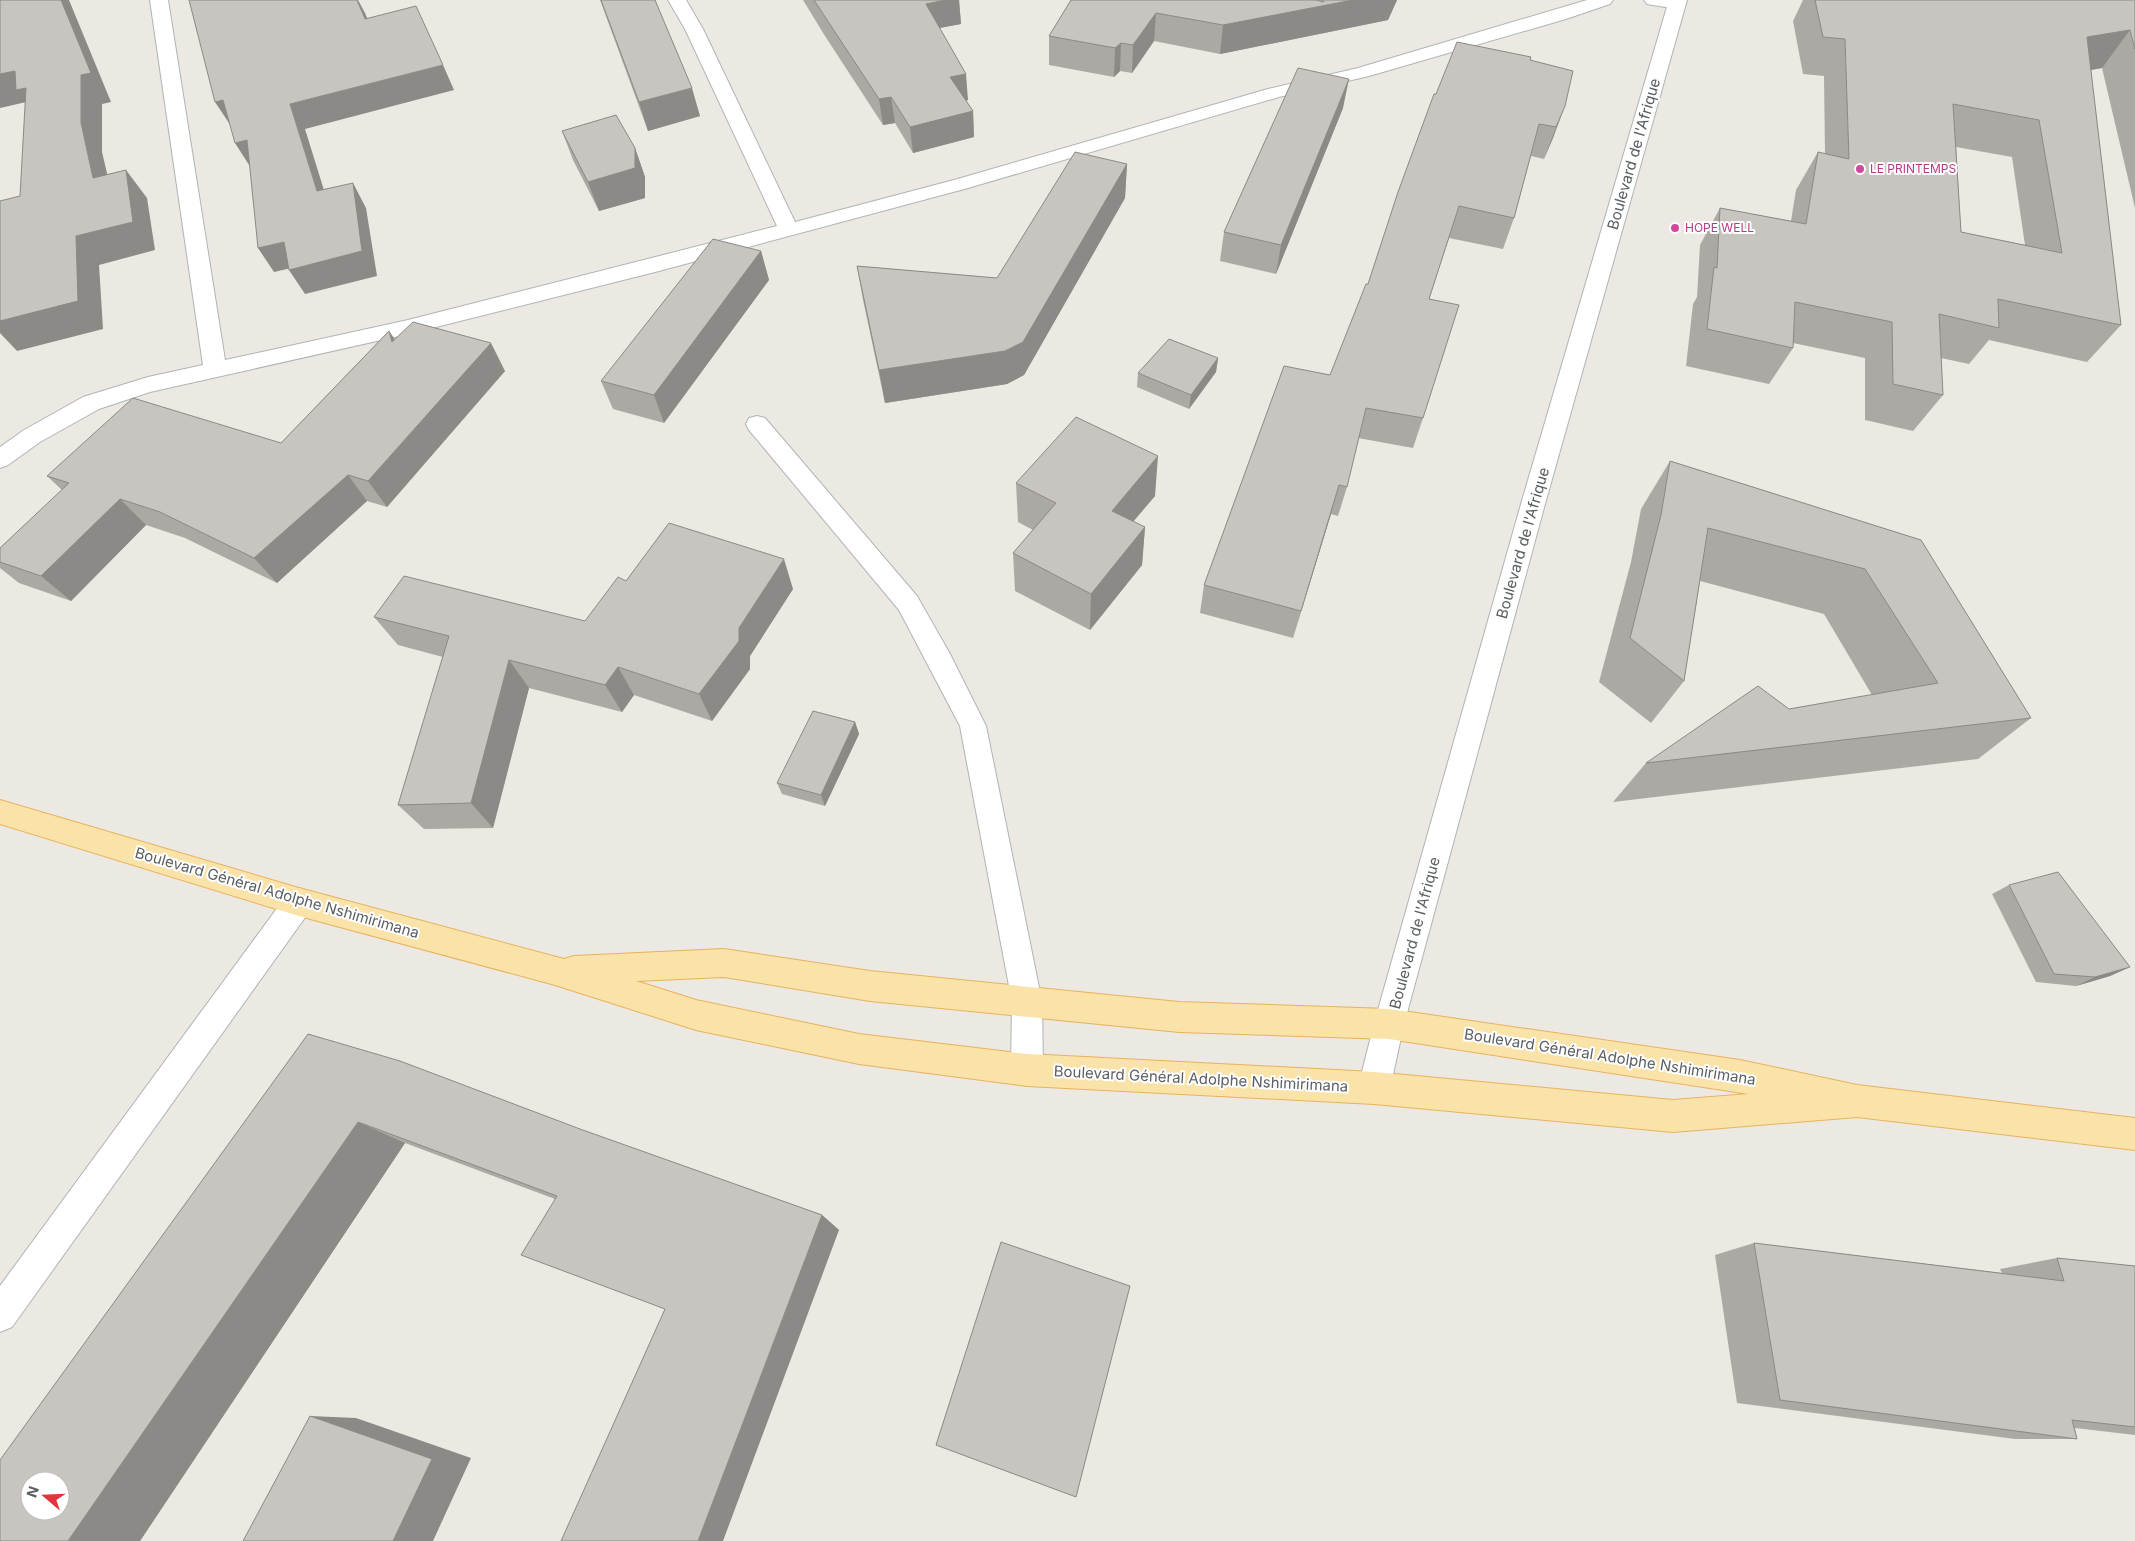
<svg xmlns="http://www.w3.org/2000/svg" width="2135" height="1541" font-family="Inter,sans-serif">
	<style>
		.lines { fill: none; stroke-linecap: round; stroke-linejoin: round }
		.street-casing { stroke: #b0b3b7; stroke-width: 2 }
		.secondary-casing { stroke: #afb3b7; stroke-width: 2 }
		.primary-casing { stroke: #e9b15e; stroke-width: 2 }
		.street { fill: #fff; fill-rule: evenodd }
		.secondary { fill: #fff; fill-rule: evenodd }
		.primary { fill: #fae3a9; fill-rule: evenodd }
		.wall { fill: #aca9a4; fill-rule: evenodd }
		.shaded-wall { fill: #8c8986 }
		.building { fill: #c8c4bf; stroke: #8c8986; fill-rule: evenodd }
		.hotel-dot { fill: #d1479c; stroke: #fff; stroke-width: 2 }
		.labels { text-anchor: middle; stroke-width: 4; stroke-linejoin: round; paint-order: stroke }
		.far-hotel-label { font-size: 12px; fill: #b23c85; stroke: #fff; text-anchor: start }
		.street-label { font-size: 15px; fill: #5a5f62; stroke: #fff }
	</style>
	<rect width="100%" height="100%" fill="#ece9e2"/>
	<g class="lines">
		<defs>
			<path id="street" d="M 150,0 L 168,0 L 225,360 L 408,320 L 777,226 L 685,29 L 668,0 L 686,0 L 703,29 L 795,222 L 954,180 L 1268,89 L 1358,68 L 1587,0 L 1613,0 L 1610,4 L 1566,19 L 1369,76 L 1279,97 L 968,188 L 659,271 L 408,334 L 150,392 L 99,409 L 40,442 L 8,465 L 0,468 L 0,447 L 24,430 L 83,397 L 148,377 L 203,365 Z
				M 1644,0 L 1681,0 L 1686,4 L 1683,8 L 1677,9 L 1647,4 Z
				M 757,416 L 765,418 L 917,596 L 950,654 L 986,726 L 1042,1002 L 1043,1070 L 1038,1081 L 1027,1086 L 1016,1081 L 1011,1070 L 1012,1002 L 960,726 L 899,610 L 749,430 L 746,424 L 749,418 Z
				M 299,888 L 309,892 L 314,902 L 309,912 L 12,1327 L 0,1332 L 0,1286 L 289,892 Z"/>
			<path id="secondary" d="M 1669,0 L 1687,0 L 1545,504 L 1404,1024 L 1390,1088 L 1385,1099 L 1374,1104 L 1363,1099 L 1358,1088 L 1374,1024 L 1521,504 Z"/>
			<path id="primary" d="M 0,800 L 299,888 L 564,959 L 574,956 L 724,949 L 870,971 L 1179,1002 L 1389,1009 L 1740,1060 L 1857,1085 L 2135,1118 L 2135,1150 L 1857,1117 L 1673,1132 L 1374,1104 L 1027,1086 L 859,1064 L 696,1030 L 555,985 L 299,916 L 0,824 ZM 724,977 L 870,1001 L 1179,1032 L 1389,1039 L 1749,1094 L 1673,1100 L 1374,1072 L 1027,1054 L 859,1034 L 696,1000 L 636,981 Z"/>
		</defs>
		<!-- street casing -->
		<use href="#street" class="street-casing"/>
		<!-- secondary casing -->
		<use href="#secondary" class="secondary-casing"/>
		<!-- primary casing -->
		<use href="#primary" class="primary-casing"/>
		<!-- street -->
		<use href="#street" class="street"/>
		<!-- secondary -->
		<use href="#secondary" class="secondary"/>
		<!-- primary -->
		<use href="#primary" class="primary"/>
	</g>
	<!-- wall -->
	<path class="wall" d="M 600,0 L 655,0 L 700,116 L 648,131 Z
		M 803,0 L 959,0 L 961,24 L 940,28 L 968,100 L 966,101 L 973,111 L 974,137 L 913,153 L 895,123 L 883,125 L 825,36 Z
		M 1071,0 L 1397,0 L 1388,20 L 1220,54 L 1154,41 L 1132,73 L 1120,71 L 1114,77 L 1049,65 L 1049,36 Z
		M 1803,0 L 2135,0 L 2135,208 L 2102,68 L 2091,70 L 2121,325 L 2087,362 L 1989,340 L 1969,364 L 1941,358 L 1943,395 L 1913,431 L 1865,420 L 1865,358 L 1793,343 L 1793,348 L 1769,384 L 1686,366 L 1693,304 L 1697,297 L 1700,245 L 1720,208 L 1791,221 L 1796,190 L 1818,152 L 1825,154 L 1824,76 L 1803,74 L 1793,21 ZM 1956,147 L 2012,157 L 2025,245 L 1961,232 Z
		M 1530,60 L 1573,71 L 1553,138 L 1544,159 L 1531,156 L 1514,218 L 1503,249 L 1449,238 L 1429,299 L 1423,418 L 1413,448 L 1358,438 L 1347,487 L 1338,516 L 1331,514 L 1293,638 L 1200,613 L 1204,585 L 1330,375 L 1368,284 L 1436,94 Z
		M 1343,108 L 1276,274 L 1220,261 L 1224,232 Z
		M 562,131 L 635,148 L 645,177 L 645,198 L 599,211 L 573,160 Z
		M 1127,164 L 1125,198 L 1024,375 L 1007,384 L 885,403 L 863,300 L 857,266 L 997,278 Z
		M 761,251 L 769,280 L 664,423 L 613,409 L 601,381 Z
		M 389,331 L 395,339 L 505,371 L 387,507 L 367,501 L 277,583 L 185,538 L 146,525 L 71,601 L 19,583 L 0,568 L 0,548 L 62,490 L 47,476 L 281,443 Z
		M 1218,358 L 1216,372 L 1189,409 L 1137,387 L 1138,373 Z
		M 1670,461 L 1921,540 L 2031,718 L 1978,759 L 1613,802 L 1646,763 L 1789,709 L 1872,695 L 1824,614 L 1700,581 L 1684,681 L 1651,723 L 1599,682 L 1631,562 L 1641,509 Z
		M 1016,483 L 1155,496 L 1133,521 L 1145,527 L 1142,565 L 1090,630 L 1015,591 L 1013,553 L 1033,530 L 1018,522 Z
		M 793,589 L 750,656 L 750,669 L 712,721 L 634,695 L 622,712 L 529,688 L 493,828 L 424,829 L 398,805 L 443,657 L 398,645 L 374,617 L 585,621 Z
		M 855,722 L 859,734 L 825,806 L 782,794 L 777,783 Z
		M 2009,885 L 2130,967 L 2110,976 L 2076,986 L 2036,982 L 1992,894 Z
		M 308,1034 L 822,1215 L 839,1230 L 665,1309 L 555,1199 L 405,1143 L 140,1541 L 0,1541 Z
		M 1754,1243 L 2002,1273 L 2000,1269 L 2057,1258 L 2135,1266 L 2135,1435 L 2075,1428 L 2077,1439 L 2015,1439 L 1737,1403 L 1715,1255 Z"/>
	<!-- shaded-wall -->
	<path class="shaded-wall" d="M 61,0 L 69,0 L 111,102 L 102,104 L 102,152 L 115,207 L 93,178 L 81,123 Z
		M 357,0 L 358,0 L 365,13 L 378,44 L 365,19 Z
		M 946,0 L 959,0 L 961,24 L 928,30 L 926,4 Z
		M 1353,0 L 1397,0 L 1388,20 L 1220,54 L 1223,25 Z
		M 1156,13 L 1154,41 L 1132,73 L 1133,45 Z
		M 2130,30 L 2102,68 L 2060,75 L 2087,37 Z
		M 1121,43 L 1120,71 L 1114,77 L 1115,48 Z
		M 443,65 L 454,90 L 305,129 L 332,216 L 317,191 L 290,104 Z
		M 15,71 L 35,100 L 0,108 L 0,74 Z
		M 966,74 L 968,100 L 952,103 L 950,77 Z
		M 1349,79 L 1343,108 L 1276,274 L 1281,245 Z
		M 692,88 L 700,116 L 648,131 L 639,102 Z
		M 891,97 L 895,123 L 883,125 L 879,99 Z
		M 223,100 L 231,126 L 215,102 Z
		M 1565,106 L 1553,138 L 1544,159 L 1556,127 Z
		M 973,111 L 974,137 L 913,153 L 910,127 Z
		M 247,140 L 251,168 L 235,143 Z
		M 635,148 L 645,177 L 645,198 L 599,211 L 588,182 Z
		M 1127,164 L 1125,198 L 1024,375 L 1007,384 L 885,403 L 879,370 L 1005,351 Z
		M 126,170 L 147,198 L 155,250 L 99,265 L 103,329 L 17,351 L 0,333 L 0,321 L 76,236 Z
		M 353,183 L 366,208 L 377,276 L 305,294 L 289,270 Z
		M 284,242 L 300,266 L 274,272 L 258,248 Z
		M 761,251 L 769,280 L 664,423 L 654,395 Z
		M 389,331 L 406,358 L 392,342 Z
		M 491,343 L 505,371 L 387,507 L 368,481 Z
		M 1218,358 L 1216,372 L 1189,409 L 1191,395 Z
		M 1158,456 L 1155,496 L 1110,549 L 1112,511 Z
		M 348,475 L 367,501 L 277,583 L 254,558 Z
		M 1339,485 L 1331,514 L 1293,638 L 1301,611 Z
		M 120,499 L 146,525 L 71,601 L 41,576 Z
		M 1145,527 L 1142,565 L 1090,630 L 1091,594 Z
		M 784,559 L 793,589 L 750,656 L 750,669 L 712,721 L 699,694 L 739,628 Z
		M 509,660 L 529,688 L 493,828 L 471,803 Z
		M 618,667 L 634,695 L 622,712 L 605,685 Z
		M 855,722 L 859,734 L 825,806 L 821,795 Z
		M 2130,967 L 2110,976 L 2076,986 L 2095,977 Z
		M 358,1122 L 405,1143 L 140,1541 L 68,1541 Z
		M 822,1215 L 839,1230 L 723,1541 L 698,1541 Z
		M 310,1416 L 356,1418 L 471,1458 L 433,1541 L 393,1541 Z"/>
	<!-- building -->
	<path class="building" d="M 0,0 L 61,0 L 91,73 L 81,75 L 81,123 L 93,178 L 126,170 L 133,222 L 76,236 L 78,301 L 0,321 L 0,201 L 20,196 L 26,88 L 16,90 L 15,71 L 0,74 Z
		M 189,0 L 357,0 L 365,19 L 416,6 L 443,65 L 290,104 L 317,191 L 353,183 L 362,251 L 289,270 L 284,242 L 258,248 L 247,140 L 235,143 L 223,100 L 215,102 Z
		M 601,0 L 655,0 L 692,88 L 639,102 Z
		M 814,0 L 946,0 L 926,4 L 966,74 L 950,77 L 973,111 L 910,127 L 891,97 L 879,99 Z
		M 1071,0 L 1316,0 L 1324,2 L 1322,0 L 1353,0 L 1223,25 L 1156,13 L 1133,45 L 1121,43 L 1115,48 L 1049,36 Z
		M 1815,0 L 2135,0 L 2135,49 L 2130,30 L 2087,37 L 2121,325 L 1998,299 L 1999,328 L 1939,314 L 1943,395 L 1893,384 L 1892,322 L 1795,302 L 1793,348 L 1707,329 L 1714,267 L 1717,268 L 1720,208 L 1806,224 L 1818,152 L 1849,159 L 1845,39 L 1823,37 ZM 1953,104 L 2039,120 L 2062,253 L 1961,232 Z
		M 1457,42 L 1531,57 L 1530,60 L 1573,71 L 1565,106 L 1556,127 L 1539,124 L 1514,218 L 1459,206 L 1429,299 L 1459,305 L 1423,418 L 1366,408 L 1347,487 L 1339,485 L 1301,611 L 1204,585 L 1284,366 L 1330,375 L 1366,284 L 1368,284 L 1398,192 L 1434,94 L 1436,94 Z
		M 1298,68 L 1349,79 L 1281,245 L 1224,232 Z
		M 616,115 L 635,148 L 635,168 L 588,182 L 562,131 Z
		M 1075,152 L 1127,164 L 1023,342 L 1005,351 L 879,370 L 857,266 L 997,278 Z
		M 713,239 L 761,251 L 654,395 L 601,381 Z
		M 413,322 L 491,343 L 368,481 L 348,475 L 254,558 L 160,512 L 120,499 L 41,576 L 0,562 L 0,548 L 69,483 L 47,476 L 133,398 L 281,443 L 389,331 L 392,342 Z
		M 1169,339 L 1218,358 L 1191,395 L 1138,373 Z
		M 1076,417 L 1158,456 L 1112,511 L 1145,527 L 1091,594 L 1013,553 L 1056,503 L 1016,483 Z
		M 1670,461 L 1921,540 L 2031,718 L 1646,763 L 1758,686 L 1789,709 L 1938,683 L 1865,569 L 1708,528 L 1684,681 L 1630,638 L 1661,515 Z
		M 669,523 L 784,559 L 739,628 L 739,641 L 699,694 L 618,667 L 605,685 L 509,660 L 471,803 L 398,805 L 449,636 L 374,617 L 404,576 L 585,621 L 618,577 L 626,581 Z
		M 813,711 L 855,722 L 821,795 L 777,783 Z
		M 2058,872 L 2130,967 L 2095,977 L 2054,974 L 2009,885 Z
		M 308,1034 L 400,1061 L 580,1129 L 822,1215 L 698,1541 L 561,1541 L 665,1309 L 521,1255 L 557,1196 L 358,1122 L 68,1541 L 0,1541 L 0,1460 ZM 30,1481 L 60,1481 L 60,1511 L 30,1511 Z
		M 1001,1242 L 1130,1286 L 1076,1497 L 936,1445 Z
		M 1754,1243 L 2064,1281 L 2057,1258 L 2135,1266 L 2135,1427 L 2072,1420 L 2077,1439 L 1780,1400 Z
		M 310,1416 L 432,1459 L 393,1541 L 243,1541 Z"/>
	<!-- markers -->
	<g class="hotel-dot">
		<circle cx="1860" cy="169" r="5"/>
		<circle cx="1675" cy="228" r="5"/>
	</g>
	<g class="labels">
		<!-- far-hotel labels -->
		<g class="far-hotel-label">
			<text x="1870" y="173">LE PRINTEMPS</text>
			<text x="1685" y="232">HOPE WELL</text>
		</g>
		<!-- street labels -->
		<g class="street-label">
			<text transform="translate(1634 154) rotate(-74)" y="5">Boulevard de l'Afrique</text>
			<text transform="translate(1523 543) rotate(-74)" y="5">Boulevard de l'Afrique</text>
			<text transform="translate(277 893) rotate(16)" y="5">Boulevard Général Adolphe Nshimirimana</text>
			<text transform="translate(1415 933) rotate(-75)" y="5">Boulevard de l'Afrique</text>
			<text transform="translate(1610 1057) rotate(9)" y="5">Boulevard Général Adolphe Nshimirimana</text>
			<text transform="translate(1201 1079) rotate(3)" y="5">Boulevard Général Adolphe Nshimirimana</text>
		</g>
	</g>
	<!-- north arrow -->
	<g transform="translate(45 1496) rotate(289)"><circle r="24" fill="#ffffff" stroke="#bdbfc0"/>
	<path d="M0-4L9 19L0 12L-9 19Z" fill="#df353d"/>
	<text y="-8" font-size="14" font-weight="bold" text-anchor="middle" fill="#5a5f62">N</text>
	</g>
</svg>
